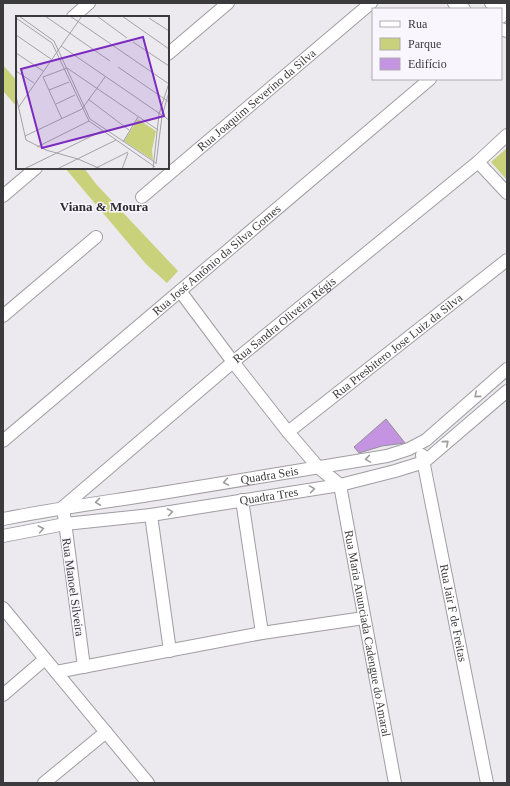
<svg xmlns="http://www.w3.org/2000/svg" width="510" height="786" font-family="'Times New Roman',serif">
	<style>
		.green { fill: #c9d17b }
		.building { fill: #c494e2; stroke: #939095 }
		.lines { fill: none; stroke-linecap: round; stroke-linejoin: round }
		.minor-casing { stroke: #a09da3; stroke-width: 14 }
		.minor { stroke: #fff; stroke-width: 12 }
		.oneway { stroke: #9d9c9e }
		.labels { text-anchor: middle; stroke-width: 3; stroke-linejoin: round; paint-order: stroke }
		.street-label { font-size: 12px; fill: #3b3a3c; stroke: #faf6fd }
		.neighbourhood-label { font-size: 13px; font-weight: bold; fill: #2d2b30; stroke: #faf6fd }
		.inset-road { fill: none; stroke: #a5a3a7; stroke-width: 1 }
		.view { fill: #7b2cbf; fill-opacity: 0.15; stroke: #7b2cbf; stroke-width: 2 }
		.inset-edge { fill: none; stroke: #3b3a3c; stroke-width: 2 }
	</style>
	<rect width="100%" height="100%" fill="#ece9ef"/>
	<!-- green -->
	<path class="green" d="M 3,65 L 17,81 L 17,107 L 3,91 Z
		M 507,148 L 507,180 L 491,162 Z
		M 65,168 L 84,168 L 96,184 L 178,271 L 167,283 L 146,264 Z"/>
	<!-- building -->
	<path class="building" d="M 386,419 L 405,443 L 382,446 L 359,453 L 354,447 Z"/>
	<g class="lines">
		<defs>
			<g id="minor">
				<path d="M 454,3 L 464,9"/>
				<path d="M 491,3 L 507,11 L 501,17"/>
				<path d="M 73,17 L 89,3"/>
				<path d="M 501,29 L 507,31"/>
				<path d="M 168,54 L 228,3"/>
				<path d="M 478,162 L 507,193"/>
				<path d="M 3,196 L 36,168"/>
				<path id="s1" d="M 142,197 L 371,3"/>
				<path id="s2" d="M 180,291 L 233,362 L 288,432 L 318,467 L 340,485 L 395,783"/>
				<path d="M 3,316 L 96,237"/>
				<path id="s3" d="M 288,432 L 507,260"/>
				<path id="s4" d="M 3,441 L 430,79"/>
				<path id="s5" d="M 422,455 L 487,783"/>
				<path d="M 242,500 L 262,633"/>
				<path d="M 151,515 L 170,651"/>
				<path id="s6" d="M 3,519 C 58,508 113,501 168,492 C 241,480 314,468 387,456 L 409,449 L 426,440 L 507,369"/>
				<path id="s7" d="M 3,536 L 65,524 L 151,515 L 340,485 L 395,471 L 424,462 L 507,391"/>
				<path d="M 3,608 L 148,783"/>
				<path id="s8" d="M 84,667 L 63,507 L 233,362 L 478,162 L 507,135"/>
				<path d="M 56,672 L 262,633 L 364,618"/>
				<path d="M 3,695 L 45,659"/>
				<path d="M 44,783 L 106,732"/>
			</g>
		</defs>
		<!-- minor casing -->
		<use href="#minor" class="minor-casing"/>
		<!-- minor -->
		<use href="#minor" class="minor"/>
	</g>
	<!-- one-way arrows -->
	<defs><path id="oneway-chevron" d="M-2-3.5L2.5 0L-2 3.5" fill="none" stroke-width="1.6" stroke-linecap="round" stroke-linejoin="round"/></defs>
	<g class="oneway">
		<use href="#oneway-chevron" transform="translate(477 395) rotate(139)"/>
		<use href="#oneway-chevron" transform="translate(446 443) rotate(-40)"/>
		<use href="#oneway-chevron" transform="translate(368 459) rotate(171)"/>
		<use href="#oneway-chevron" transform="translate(226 482) rotate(170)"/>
		<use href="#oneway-chevron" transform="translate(312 489) rotate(-9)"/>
		<use href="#oneway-chevron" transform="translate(98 502) rotate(172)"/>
		<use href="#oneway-chevron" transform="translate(170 512) rotate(-9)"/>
		<use href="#oneway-chevron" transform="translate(41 529) rotate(-11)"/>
	</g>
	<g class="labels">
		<!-- street labels -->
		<g class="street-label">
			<text dy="4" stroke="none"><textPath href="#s1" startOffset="150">Rua Joaquim Severino da Silva</textPath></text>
			<text dy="4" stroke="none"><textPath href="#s4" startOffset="280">Rua José Antônio da Silva Gomes</textPath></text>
			<text dy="4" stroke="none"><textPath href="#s8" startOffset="451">Rua Sandra Oliveira Régis</textPath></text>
			<text dy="4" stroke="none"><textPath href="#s3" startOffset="139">Rua Presbitero Jose Luiz da Silva</textPath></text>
			<text dy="4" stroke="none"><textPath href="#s6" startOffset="270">Quadra Seis</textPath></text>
			<text dy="4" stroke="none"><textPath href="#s7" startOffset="269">Quadra Tres</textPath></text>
			<text transform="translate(73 587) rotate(82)" y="4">Rua Manoel Silveira</text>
			<text dy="4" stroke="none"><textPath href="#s5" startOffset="161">Rua Jair F de Freitas</textPath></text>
			<text dy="4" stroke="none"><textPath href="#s2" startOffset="403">Rua Maria Anunciada Cadengue do Amaral</textPath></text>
		</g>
		<!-- neighbourhood labels -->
		<g class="neighbourhood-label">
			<text x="104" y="211">Viana &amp; Moura</text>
		</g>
	</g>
	<!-- overview -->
	<g transform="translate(16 16)">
		<rect width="153" height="153" fill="#ece9ef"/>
		<path d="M 122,103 L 140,115 L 136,134 L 137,144 L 108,125 Z" fill="#c9d17b"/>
		<path class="inset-road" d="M 3,0 L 38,25 L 74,103 L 140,147M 29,0 L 94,45M 54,0 L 153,68M 81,0 L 111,22M 106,0 L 153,33M 0,2 L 36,27 L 73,105 L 139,151M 133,2 L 153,15M 0,19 L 35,43M 117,26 L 153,50M 45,30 L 153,104M 0,37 L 27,55M 102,51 L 153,86M 0,55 L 18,67M 27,61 L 51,52 L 142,114M 27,61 L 46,103M 33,74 L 53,66M 0,80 L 10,124 L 30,134 L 62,143 L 85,153M 72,83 L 113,114M 40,88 L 59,79M 2,92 L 66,0M 9,120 L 66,93 L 89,61M 107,126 L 122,101M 21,131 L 73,105M 140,148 L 146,100 L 153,76M 8,153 L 86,115M 41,153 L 100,124M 78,153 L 112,136M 106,153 L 112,137M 137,153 L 143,98 L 153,67"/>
		<path class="view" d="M 127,21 L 148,100 L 26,132 L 5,53 Z"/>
		<rect width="153" height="153" class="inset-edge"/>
	</g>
	<!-- border -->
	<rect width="510" height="786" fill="none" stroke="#3b3a3c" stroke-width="8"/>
	<!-- legend -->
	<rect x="372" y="8" width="130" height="72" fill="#faf6fd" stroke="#aeabb0"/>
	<rect x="380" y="21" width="20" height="6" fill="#ffffff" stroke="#aeabb0"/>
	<text x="408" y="28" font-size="12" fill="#3b3a3c">Rua</text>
	<rect x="380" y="38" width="20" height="12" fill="#c9d17b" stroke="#aeabb0"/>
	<text x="408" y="48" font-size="12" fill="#3b3a3c">Parque</text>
	<rect x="380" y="58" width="20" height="12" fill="#c494e2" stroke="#aeabb0"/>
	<text x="408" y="68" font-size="12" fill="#3b3a3c">Edifício</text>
</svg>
